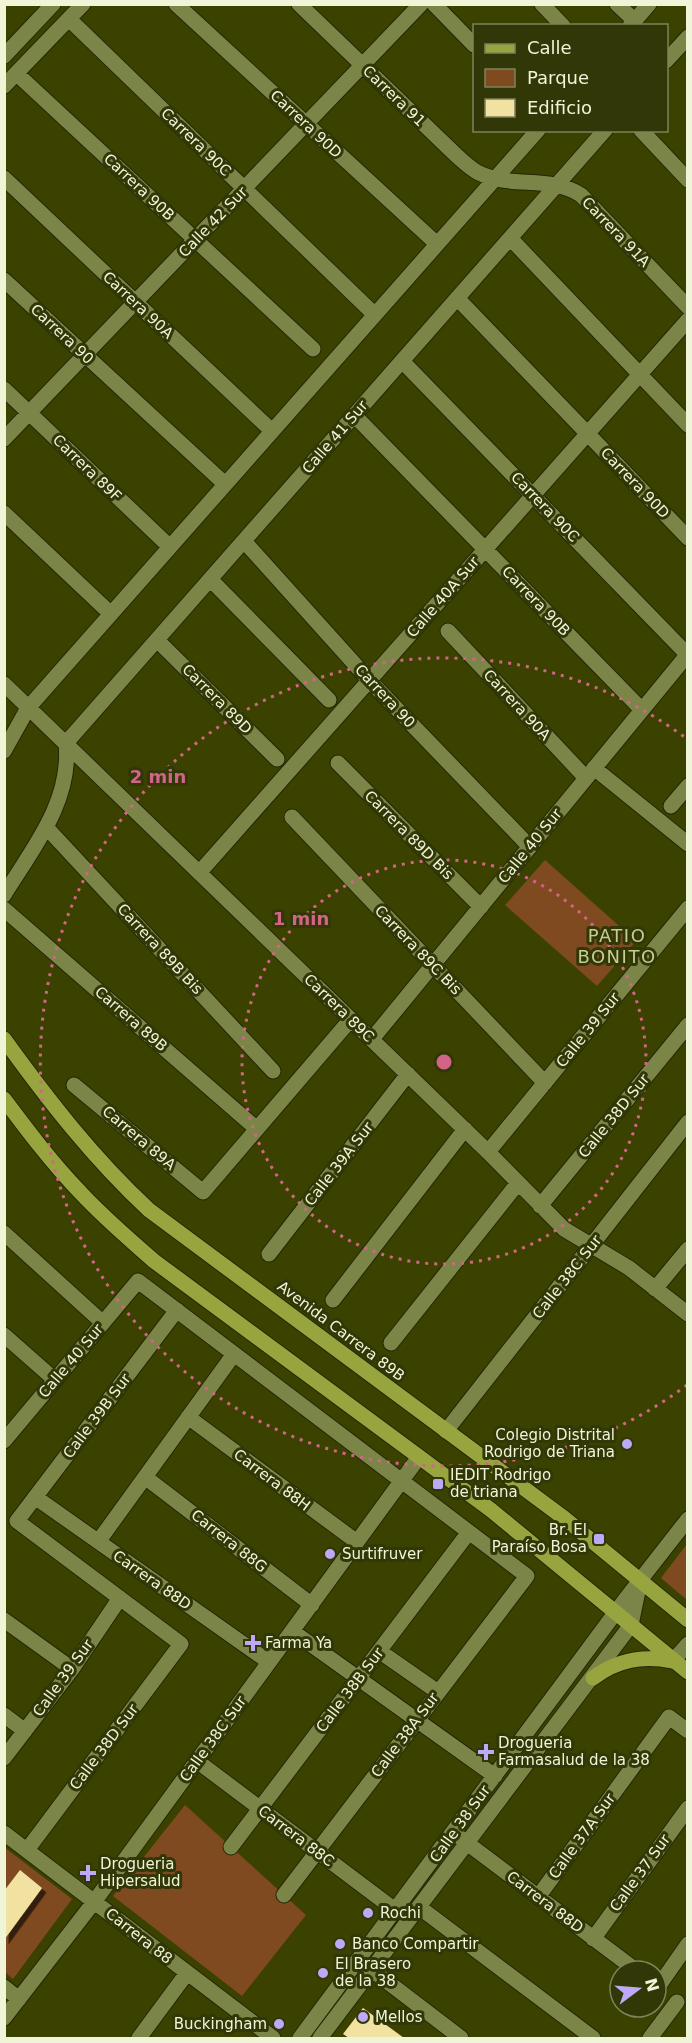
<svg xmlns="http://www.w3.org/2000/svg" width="692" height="2043" font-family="'DejaVu Sans',sans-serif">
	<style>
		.green { fill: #804a20 }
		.building { fill: #f2e2a2; filter: url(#shadow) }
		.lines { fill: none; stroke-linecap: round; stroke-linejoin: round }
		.minor-casing { stroke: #232707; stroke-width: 17 }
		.major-casing { stroke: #232707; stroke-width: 17 }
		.minor { stroke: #7c8548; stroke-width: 15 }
		.major { stroke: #98a53f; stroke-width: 15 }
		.ring { fill: none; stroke: #d26586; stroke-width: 3; stroke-dasharray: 3 6 }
		.poi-dot { fill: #bda9f5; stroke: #313707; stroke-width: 2 }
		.labels { text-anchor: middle; stroke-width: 6; stroke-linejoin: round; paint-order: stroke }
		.street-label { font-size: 15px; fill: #eff5d6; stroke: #313707 }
		.poi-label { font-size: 15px; fill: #eff5d6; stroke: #313707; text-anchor: start }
		.quarter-label { font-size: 18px; letter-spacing: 1.5px; fill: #c3ce8f; stroke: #313707 }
		.centre { fill: #d26586; stroke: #313707; stroke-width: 3 }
		.ring-label { font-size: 18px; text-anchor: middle; font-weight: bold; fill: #d26586; stroke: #313707; stroke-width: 6; stroke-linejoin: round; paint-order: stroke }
	</style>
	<defs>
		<filter id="shadow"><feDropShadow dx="4.5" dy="4.5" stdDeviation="0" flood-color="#0009"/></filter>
	</defs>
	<rect width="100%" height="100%" fill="#3b4200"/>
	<!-- green -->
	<path class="green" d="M 545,860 L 636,941 L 597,986 L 505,905 Z
		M 687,1544 L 687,1600 L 661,1578 Z
		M 185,1805 L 306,1915 L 242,1996 L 113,1896 Z
		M 4,1847 L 72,1899 L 13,1979 L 5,1972 Z"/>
	<!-- building -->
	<path class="building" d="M 20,1870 L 42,1888 L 4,1940 L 4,1891 Z
		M 363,2008 L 404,2038 L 349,2038 L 343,2034 Z"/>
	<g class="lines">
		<defs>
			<path id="minor" d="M 176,4 L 437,244
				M 299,4 L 457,156 C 464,162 471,169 479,173 C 511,189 551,175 581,195 L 688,307
				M 434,4 L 474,45
				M 542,4 L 563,26
				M 617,4 L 635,21
				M 69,19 L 375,315
				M 630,26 L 649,4
				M 4,56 L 53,4
				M 666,61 L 688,37
				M 17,74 L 313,349
				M 4,86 L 83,4
				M 641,130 L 688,180
				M 4,178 L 272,431
				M 510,238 L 688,425
				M 4,280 L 225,484
				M 457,298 L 688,538
				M 402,361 L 687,654
				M 4,389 L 170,547
				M 354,415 L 642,710
				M 4,439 L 421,4
				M 4,513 L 111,614
				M 244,541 L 369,680 L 530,847
				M 210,579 L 329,700
				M 448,631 L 586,778
				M 157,640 L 277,759
				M 4,684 L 488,1152 L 564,1229 L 629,1268 L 688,1314
				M 66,743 L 605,130
				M 4,751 L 28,708 L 538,130
				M 338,763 L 481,907
				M 594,768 L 688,844
				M 671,806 L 688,786
				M 292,817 L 545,1083
				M 46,827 L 273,1071
				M 199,873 L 688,320
				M 4,895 C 33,848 72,801 66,743
				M 4,909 L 257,1129
				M 372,1039 L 688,654
				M 74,1085 L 203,1192 L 351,1019
				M 488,1152 L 688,908
				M 540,1206 L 688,1025
				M 4,1233 L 103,1323
				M 269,1254 L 408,1074
				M 655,1289 L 688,1249
				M 333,1300 L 465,1129
				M 4,1335 L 55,1380
				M 391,1343 L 518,1183
				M 188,1417 L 357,1542
				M 446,1431 L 688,1122
				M 4,1441 L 138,1281 L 527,1576 L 284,1895
				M 145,1477 L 312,1605
				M 35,1497 L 269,1662
				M 103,1535 L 234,1354
				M 4,1620 L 72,1669
				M 292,1631 L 495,1776
				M 379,1651 L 438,1692
				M 673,1661 L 688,1644
				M 4,1715 L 25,1731
				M 4,1758 L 72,1669 L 120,1598
				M 197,1761 L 395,1910
				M 4,1833 L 273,2038
				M 459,1837 L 637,1971
				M 231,1847 L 469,1532
				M 27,1850 L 181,1644 L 17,1521 L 177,1310
				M 538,1897 L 669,1717 L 688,1731
				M 419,1907 L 593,2038
				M 593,1939 L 688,1808
				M 372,1970 L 461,2038
				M 4,1987 L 19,1999
				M 658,1987 L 688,1944
				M 4,2018 L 94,1902 L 419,1457
				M 139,2038 L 187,1973
				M 300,2038 L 627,1597 L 688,1519
				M 320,2038 L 631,1625 L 639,1586
				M 650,2038 L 677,2002"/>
			<path id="major" d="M 4,1039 C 48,1100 94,1159 149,1210 L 564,1518 L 688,1620
				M 4,1099 C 28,1131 52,1163 80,1192 C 103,1217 129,1239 154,1261 L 491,1510 L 688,1672
				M 593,1678 C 617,1660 642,1655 672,1661"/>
		</defs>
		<!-- minor casing -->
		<use href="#minor" class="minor-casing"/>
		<!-- major casing -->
		<use href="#major" class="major-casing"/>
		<!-- minor -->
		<use href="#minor" class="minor"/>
		<!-- major -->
		<use href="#major" class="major"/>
	</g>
	<!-- distance rings -->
	<g class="ring">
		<circle cx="444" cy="1062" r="202"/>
		<path d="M687 1385A404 404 0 1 1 687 739"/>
	</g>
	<!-- markers -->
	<g class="poi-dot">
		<circle cx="627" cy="1444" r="6"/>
		<rect x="432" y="1478" width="12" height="12" rx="3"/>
		<rect x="593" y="1533" width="12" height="12" rx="3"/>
		<circle cx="330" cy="1554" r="6"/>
		<path d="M250 1634h6v6h6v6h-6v6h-6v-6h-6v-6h6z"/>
		<path d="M483 1743h6v6h6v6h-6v6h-6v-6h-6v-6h6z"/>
		<path d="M85 1864h6v6h6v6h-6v6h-6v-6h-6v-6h6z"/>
		<circle cx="368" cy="1913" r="6"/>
		<circle cx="340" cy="1944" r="6"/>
		<circle cx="323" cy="1973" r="6"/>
		<circle cx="363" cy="2017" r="6"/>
		<circle cx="279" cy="2024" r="6"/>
	</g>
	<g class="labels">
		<!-- street labels -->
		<g class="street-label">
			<text transform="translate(394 96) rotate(44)" y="5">Carrera 91</text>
			<text transform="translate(306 124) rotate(43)" y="5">Carrera 90D</text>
			<text transform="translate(196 142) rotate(44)" y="5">Carrera 90C</text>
			<text transform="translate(139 187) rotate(43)" y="5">Carrera 90B</text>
			<text transform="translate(213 222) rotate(-46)" y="5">Calle 42 Sur</text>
			<text transform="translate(616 232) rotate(46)" y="5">Carrera 91A</text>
			<text transform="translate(138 305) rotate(43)" y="5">Carrera 90A</text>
			<text transform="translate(62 334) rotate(43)" y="5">Carrera 90</text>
			<text transform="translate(335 437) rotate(-49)" y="5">Calle 41 Sur</text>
			<text transform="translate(87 468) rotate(44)" y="5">Carrera 89F</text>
			<text transform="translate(635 483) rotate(46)" y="5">Carrera 90D</text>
			<text transform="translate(545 507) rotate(46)" y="5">Carrera 90C</text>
			<text transform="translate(443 597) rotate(-49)" y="5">Calle 40A Sur</text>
			<text transform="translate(536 601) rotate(46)" y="5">Carrera 90B</text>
			<text transform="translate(385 696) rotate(47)" y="5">Carrera 90</text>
			<text transform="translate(217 699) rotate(45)" y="5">Carrera 89D</text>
			<text transform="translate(517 705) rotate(47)" y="5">Carrera 90A</text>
			<text transform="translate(409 835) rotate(45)" y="5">Carrera 89D Bis</text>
			<text transform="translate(530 846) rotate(-51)" y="5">Calle 40 Sur</text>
			<text transform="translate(160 949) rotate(47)" y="5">Carrera 89B Bis</text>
			<text transform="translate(418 950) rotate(46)" y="5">Carrera 89C Bis</text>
			<text transform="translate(339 1008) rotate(44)" y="5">Carrera 89C</text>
			<text transform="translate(131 1019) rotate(41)" y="5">Carrera 89B</text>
			<text transform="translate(588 1030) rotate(-51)" y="5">Calle 39 Sur</text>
			<text transform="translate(614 1116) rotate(-51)" y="5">Calle 38D Sur</text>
			<text transform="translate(139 1138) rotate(40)" y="5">Carrera 89A</text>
			<text transform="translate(339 1164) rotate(-52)" y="5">Calle 39A Sur</text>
			<text transform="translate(567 1277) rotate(-52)" y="5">Calle 38C Sur</text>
			<text transform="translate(341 1331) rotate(37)" y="5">Avenida Carrera 89B</text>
			<text transform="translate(71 1361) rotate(-50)" y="5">Calle 40 Sur</text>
			<text transform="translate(97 1416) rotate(-53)" y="5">Calle 39B Sur</text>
			<text transform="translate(272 1480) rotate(37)" y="5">Carrera 88H</text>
			<text transform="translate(229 1541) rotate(38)" y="5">Carrera 88G</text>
			<text transform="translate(152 1580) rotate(35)" y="5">Carrera 88D</text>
			<text transform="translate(63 1678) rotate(-54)" y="5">Calle 39 Sur</text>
			<text transform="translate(350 1690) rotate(-53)" y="5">Calle 38B Sur</text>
			<text transform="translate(405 1735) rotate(-53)" y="5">Calle 38A Sur</text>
			<text transform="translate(213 1739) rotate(-54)" y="5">Calle 38C Sur</text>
			<text transform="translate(104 1747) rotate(-53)" y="5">Calle 38D Sur</text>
			<text transform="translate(460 1824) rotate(-54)" y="5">Calle 38 Sur</text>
			<text transform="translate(296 1836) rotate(37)" y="5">Carrera 88C</text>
			<text transform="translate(582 1836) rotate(-54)" y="5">Calle 37A Sur</text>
			<text transform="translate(640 1873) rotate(-54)" y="5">Calle 37 Sur</text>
			<text transform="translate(545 1902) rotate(37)" y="5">Carrera 88D</text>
			<text transform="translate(139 1936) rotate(38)" y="5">Carrera 88</text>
		</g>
		<!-- poi labels -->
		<g class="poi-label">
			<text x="615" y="1440" text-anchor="end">Colegio Distrital<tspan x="615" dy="17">Rodrigo de Triana</tspan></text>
			<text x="450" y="1480">IEDIT Rodrigo<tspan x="450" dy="17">de triana</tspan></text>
			<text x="587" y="1535" text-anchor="end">Br. El<tspan x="587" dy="17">Paraíso Bosa</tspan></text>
			<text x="342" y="1559">Surtifruver</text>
			<text x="265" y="1648">Farma Ya</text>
			<text x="498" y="1748">Drogueria<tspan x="498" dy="17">Farmasalud de la 38</tspan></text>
			<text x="100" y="1869">Drogueria<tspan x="100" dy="17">Hipersalud</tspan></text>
			<text x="380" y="1918">Rochi</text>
			<text x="352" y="1949">Banco Compartir</text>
			<text x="335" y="1969">El Brasero<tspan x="335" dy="17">de la 38</tspan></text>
			<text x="375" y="2022">Mellos</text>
			<text x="267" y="2029" text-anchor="end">Buckingham</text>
		</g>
		<!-- quarter labels -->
		<g class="quarter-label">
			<text x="617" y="942">PATIO<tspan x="617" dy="21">BONITO</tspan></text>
		</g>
	</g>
	<circle cx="444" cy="1062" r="9" class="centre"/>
	<g class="ring-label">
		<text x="158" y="783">2 min</text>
		<text x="301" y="925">1 min</text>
	</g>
	<!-- border -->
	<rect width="692" height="2043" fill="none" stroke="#eff5d6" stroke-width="12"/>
	<!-- legend -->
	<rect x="473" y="24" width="195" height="108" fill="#313707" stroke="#7d835a" stroke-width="1.5"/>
	<rect x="485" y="44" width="30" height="9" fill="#98a53f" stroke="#7d835a" stroke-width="1.5"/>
	<text x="527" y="54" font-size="18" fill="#eff5d6">Calle</text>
	<rect x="485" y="69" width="30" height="18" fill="#804a20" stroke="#7d835a" stroke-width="1.5"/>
	<text x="527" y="84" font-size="18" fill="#eff5d6">Parque</text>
	<rect x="485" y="99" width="30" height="18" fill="#f2e2a2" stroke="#7d835a" stroke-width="1.5"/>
	<text x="527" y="114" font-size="18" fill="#eff5d6">Edificio</text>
	<!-- north arrow -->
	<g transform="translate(638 1989) rotate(74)"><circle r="28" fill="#313707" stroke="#7d835a" stroke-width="1.5"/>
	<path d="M0-4.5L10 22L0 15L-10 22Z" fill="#bda9f5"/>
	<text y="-9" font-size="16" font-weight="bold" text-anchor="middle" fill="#eff5d6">N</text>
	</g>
</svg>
